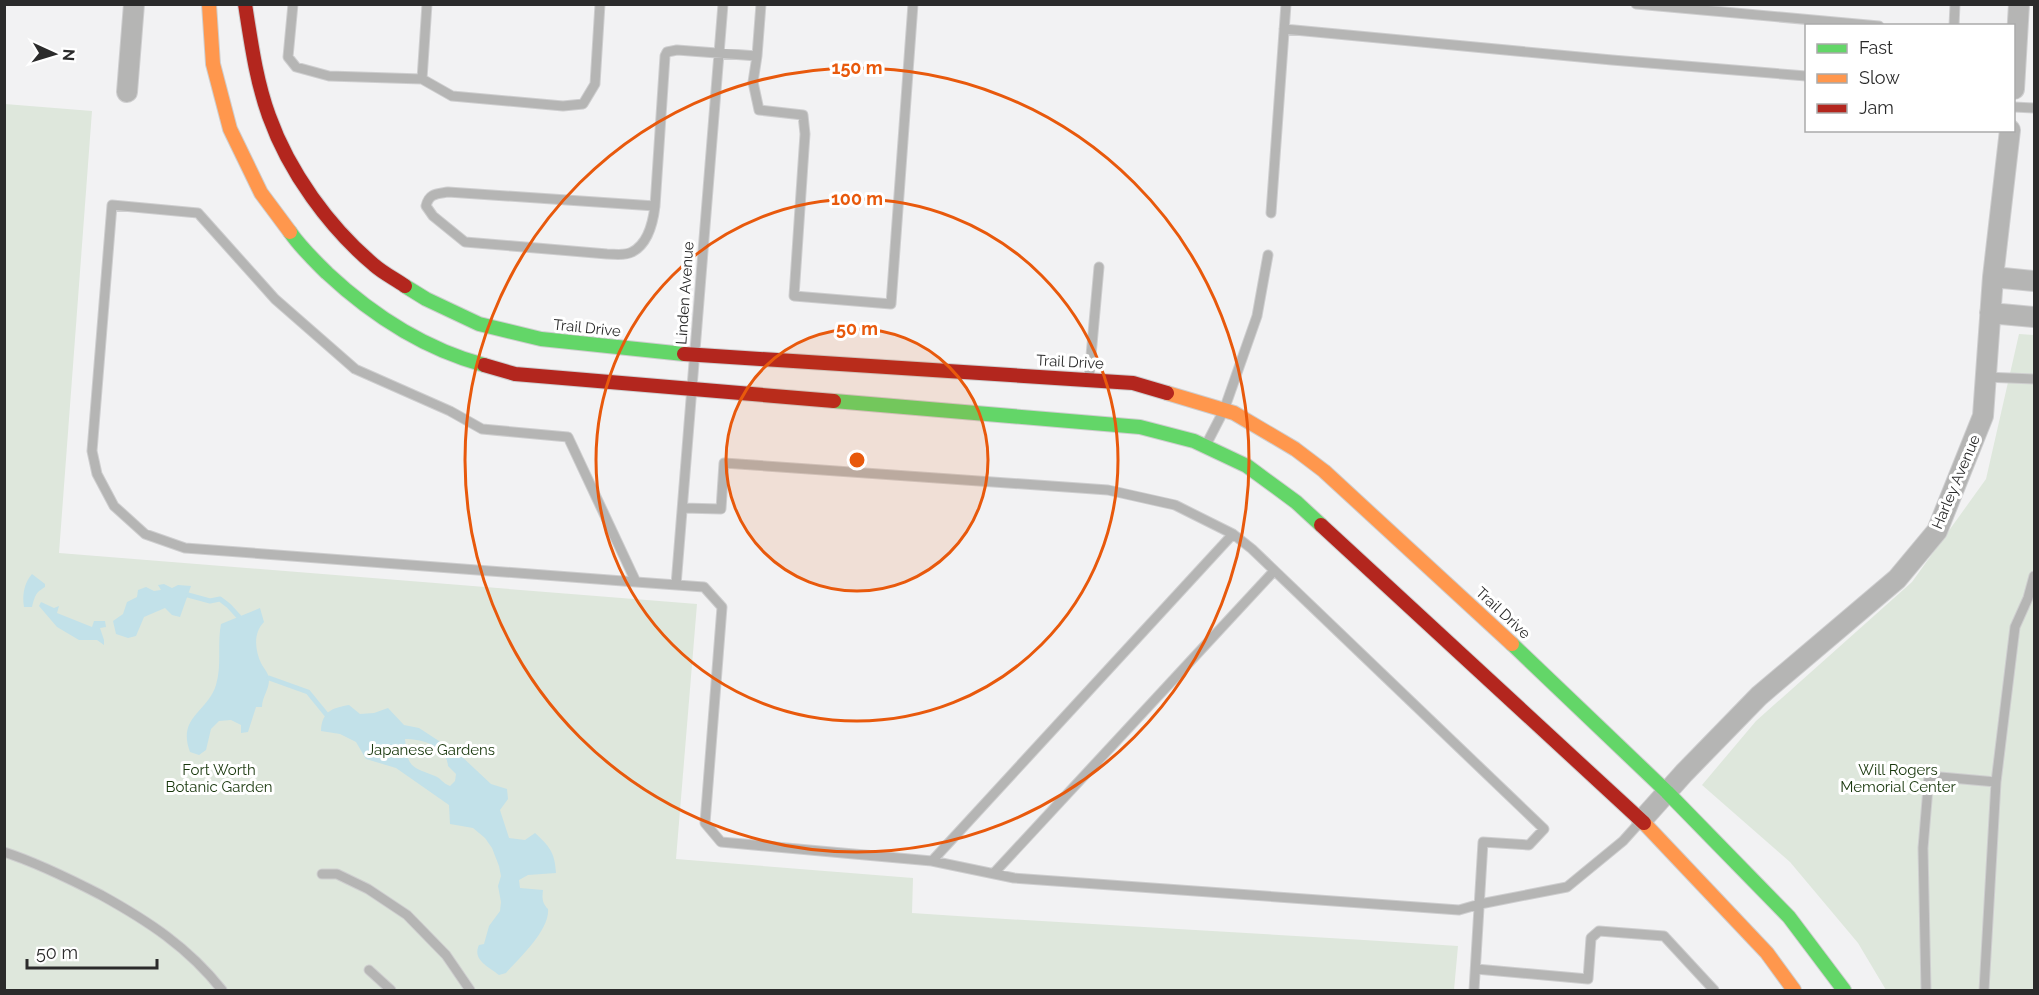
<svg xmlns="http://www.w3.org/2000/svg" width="2039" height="995" font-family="Raleway,sans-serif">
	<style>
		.green { fill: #dee7dc }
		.water { fill: #c2e1e9; fill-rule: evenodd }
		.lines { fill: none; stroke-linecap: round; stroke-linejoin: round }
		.stream { stroke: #c2e1e9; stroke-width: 5 }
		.lane-casing { stroke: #cececf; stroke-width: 11 }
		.street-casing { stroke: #cececf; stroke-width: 22 }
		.fast-casing { stroke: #cececf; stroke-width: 16 }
		.slow-casing { stroke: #cececf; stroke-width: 16 }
		.jam-casing { stroke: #cececf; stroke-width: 16 }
		.lane { stroke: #b5b5b4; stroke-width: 9 }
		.street { stroke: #b5b5b4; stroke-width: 20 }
		.fast { stroke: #63d668; stroke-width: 14 }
		.slow { stroke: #ff974d; stroke-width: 14 }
		.jam { stroke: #b3261e; stroke-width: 14 }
		.ring { fill: none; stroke: #e8590c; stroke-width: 3 }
		.labels { text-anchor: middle; stroke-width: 6; stroke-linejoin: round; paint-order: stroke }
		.street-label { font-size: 15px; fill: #2b2b2b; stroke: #fff }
		.park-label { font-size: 15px; fill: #18370c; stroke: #fff }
		.centre { fill: #e8590c; stroke: #fff; stroke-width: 3 }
		.ring-label { font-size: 18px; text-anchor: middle; font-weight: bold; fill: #e8590c; stroke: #fff; stroke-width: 6; stroke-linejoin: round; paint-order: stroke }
	</style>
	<rect width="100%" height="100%" fill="#f2f2f3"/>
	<!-- green -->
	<path class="green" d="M 5,104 L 92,111 L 59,553 L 697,604 L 676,859 L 913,878 L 912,913 C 1094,925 1276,934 1458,946 L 1454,990 L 5,990 Z
		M 2019,334 L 2034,335 L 2034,990 L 1886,990 L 1858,943 L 1790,862 L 1702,785 L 1756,721 L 1912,582 L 1986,479 Z"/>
	<!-- water -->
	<path class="water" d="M 32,574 L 45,584 L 45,587 C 35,593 35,596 32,607 L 24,607 C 22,596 24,583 32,574 Z
		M 164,584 L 172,588 L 178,585 L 191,586 L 180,617 L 172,615 L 165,608 L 144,617 L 136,636 L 128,638 L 116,634 L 113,621 L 123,614 L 127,602 L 137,597 L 138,590 L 146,587 L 154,591 L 161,590 L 158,585 Z
		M 41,602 L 54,608 L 59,606 L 57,613 L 92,627 L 94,621 L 105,621 L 106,627 L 100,628 L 104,640 L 104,645 L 97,640 L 79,640 L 57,627 L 39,606 Z
		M 260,608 L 264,622 C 253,633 255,650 261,663 C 264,669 269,673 269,680 C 269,690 262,697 262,707 L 256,707 L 248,732 L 241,733 L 241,725 L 231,720 L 219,721 L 211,729 L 206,750 L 199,755 L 190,752 C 177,717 207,713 216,685 C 222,665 217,645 221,624 Z
		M 349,705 L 360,714 L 374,713 L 388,708 L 404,725 L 419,728 L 459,754 L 491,784 L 507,789 L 508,799 L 500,810 L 509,838 L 525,840 L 535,833 C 549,846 555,852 556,873 L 528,875 L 519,880 L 520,888 L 543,890 C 542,898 542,903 548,909 C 550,930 519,958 506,973 L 499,975 C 488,966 472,960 479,945 L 484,944 L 489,926 L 500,911 L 501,902 L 498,886 L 501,876 L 499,866 L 492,848 L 485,838 L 473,828 L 450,824 L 449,805 L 396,768 L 366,759 L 356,742 L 340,734 L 321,731 C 322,712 331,708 349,705 ZM 405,739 C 422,739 447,746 448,766 L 456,774 L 455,781 L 450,786 C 442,783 441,778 435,776 C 410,766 408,768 405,739 Z"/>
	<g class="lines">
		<!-- stream -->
		<path class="stream" d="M 188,595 L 210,601 L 220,599 L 229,606 L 239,617
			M 269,678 L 308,692 L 326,714"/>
		<defs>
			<path id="lane" d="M 293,4 L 288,57 L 296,67 L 329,76 L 422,79 L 427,4
				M 1636,4 L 1879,26
				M 1954,26 L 1955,4
				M 1284,29 L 1612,60 L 1806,76
				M 757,56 L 753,82 L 759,110 L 803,115 L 805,134 L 794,296 L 891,304 L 913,4
				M 422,79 L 452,96 L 563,106 L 583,104 L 595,84 L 600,4
				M 2014,107 L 2034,108
				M 655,206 L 448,192 C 437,194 429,193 426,206 L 433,216 L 465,242 L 607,254 C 615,254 625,256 632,252 C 648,244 653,223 655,206 L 665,56 L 667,52 L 677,50 L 757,56 L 761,4
				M 1271,213 L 1286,4
				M 1985,377 L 2034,379
				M 1089,378 L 1099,267
				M 1206,445 L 1224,410 L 1257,316 L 1268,255
				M 683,508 L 721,509 L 724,463 L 1108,490 L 1175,505 L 1233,534 L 1252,549 L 1544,829 L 1529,845 L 1483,842 L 1474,990
				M 636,582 L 568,437 L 482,429 L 450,411 L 355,369 L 275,299 L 198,213 L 112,205 L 92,451 L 97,474 L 114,506 L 145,534 L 185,548 L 636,582 L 704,587 L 722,607 L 705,823 L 721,842 L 932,861 L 1014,878 L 1459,910 L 1480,904 L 1567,887 L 1623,841 L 1641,821
				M 676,585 L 723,4
				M 4,852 C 38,863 70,879 101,895 C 148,921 188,947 222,990
				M 932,861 L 1233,534
				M 994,873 L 1274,571
				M 322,874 L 337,874 L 368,889 L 407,915 L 446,955 L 470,990
				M 1476,969 L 1588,979 L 1591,938 L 1599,931 L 1664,936 L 1714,990
				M 369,970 L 391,990
				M 1926,990 L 1923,848 L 1929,776 L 1996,782 L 2015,627 L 2028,598 L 2034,576
				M 1984,990 L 1996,782"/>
			<path id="street" d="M 2014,89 L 2019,4
				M 127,92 L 134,4
				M 1993,277 L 2034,281
				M 1990,313 L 2034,317
				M 1642,820 L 1684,773 L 1759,696 L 1897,579 L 1937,531 L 1983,416 L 1993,277 L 2010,130"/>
			<path id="fast" d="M 290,232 C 301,248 314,260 327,273 C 372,315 425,349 484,365
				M 405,286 L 426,299 L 479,324 L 541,339 L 684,354
				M 834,401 L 1140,427 L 1194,441 L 1247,466 L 1296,502 L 1321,525
				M 1512,644 L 1667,792 L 1789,917 L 1844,990"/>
			<path id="slow" d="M 209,4 L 213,64 L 230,129 L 261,193 L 290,232
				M 1167,393 L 1234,413 L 1295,449 L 1324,471 L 1512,644
				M 1644,823 L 1767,953 L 1794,990"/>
			<path id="jam" d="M 245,4 C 251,42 256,80 269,116 C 289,172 329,227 374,265 C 383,273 395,279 405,286
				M 684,354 L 1133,383 L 1167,393
				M 484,365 L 515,374 L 834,401
				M 1321,525 L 1644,823"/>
		</defs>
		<!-- lane casing -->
		<use href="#lane" class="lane-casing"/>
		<!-- street casing -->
		<use href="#street" class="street-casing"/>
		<!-- fast casing -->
		<use href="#fast" class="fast-casing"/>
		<!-- slow casing -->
		<use href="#slow" class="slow-casing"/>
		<!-- jam casing -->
		<use href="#jam" class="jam-casing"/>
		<!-- lane -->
		<use href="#lane" class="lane"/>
		<!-- street -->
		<use href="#street" class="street"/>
		<!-- fast -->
		<use href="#fast" class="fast"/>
		<!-- slow -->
		<use href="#slow" class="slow"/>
		<!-- jam -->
		<use href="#jam" class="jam"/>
	</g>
	<!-- distance rings -->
	<circle cx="857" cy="460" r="131" fill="#e8590c" fill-opacity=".12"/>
	<g class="ring">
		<circle cx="857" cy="460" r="131"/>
		<circle cx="857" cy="460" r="261"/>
		<circle cx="857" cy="460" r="392"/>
	</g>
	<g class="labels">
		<!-- street labels -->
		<g class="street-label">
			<text transform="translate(685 293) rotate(-86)" y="5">Linden Avenue</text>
			<text transform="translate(587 328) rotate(6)" y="5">Trail Drive</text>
			<text transform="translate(1070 362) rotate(3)" y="5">Trail Drive</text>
			<text transform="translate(1956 482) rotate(-67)" y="5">Harley Avenue</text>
			<text transform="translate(1503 613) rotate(43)" y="5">Trail Drive</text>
		</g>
		<!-- park labels -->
		<g class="park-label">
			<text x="431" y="755">Japanese Gardens</text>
			<text x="219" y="775">Fort Worth<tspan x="219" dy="17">Botanic Garden</tspan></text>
			<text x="1898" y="775">Will Rogers<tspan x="1898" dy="17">Memorial Center</tspan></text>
		</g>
	</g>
	<circle cx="857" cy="460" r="9" class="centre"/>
	<g class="ring-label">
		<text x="857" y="74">150 m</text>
		<text x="857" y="205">100 m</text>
		<text x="857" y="335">50 m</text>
	</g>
	<!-- border -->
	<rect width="2039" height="995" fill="none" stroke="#2b2b2b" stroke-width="12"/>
	<!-- legend -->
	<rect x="1805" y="24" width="210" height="108" fill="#ffffff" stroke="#aaaaaa" stroke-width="1.5"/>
	<rect x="1817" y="44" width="30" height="9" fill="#63d668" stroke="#aaaaaa" stroke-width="1.5"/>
	<text x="1859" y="54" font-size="18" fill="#2b2b2b">Fast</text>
	<rect x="1817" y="74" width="30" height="9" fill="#ff974d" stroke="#aaaaaa" stroke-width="1.5"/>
	<text x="1859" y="84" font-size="18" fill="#2b2b2b">Slow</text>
	<rect x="1817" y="104" width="30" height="9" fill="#b3261e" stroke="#aaaaaa" stroke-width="1.5"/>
	<text x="1859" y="114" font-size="18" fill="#2b2b2b">Jam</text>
	<!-- north arrow -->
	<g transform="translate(54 54) rotate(94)" stroke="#ffffff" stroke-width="4.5" paint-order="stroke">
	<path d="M0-4.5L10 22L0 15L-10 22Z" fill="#2b2b2b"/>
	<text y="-9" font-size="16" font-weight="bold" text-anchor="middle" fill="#2b2b2b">N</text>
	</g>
	<!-- scale -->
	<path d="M27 959v9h130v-9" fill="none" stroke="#2b2b2b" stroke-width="3"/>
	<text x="36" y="959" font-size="18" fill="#2b2b2b" stroke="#ffffff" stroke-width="4.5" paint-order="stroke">50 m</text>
</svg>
